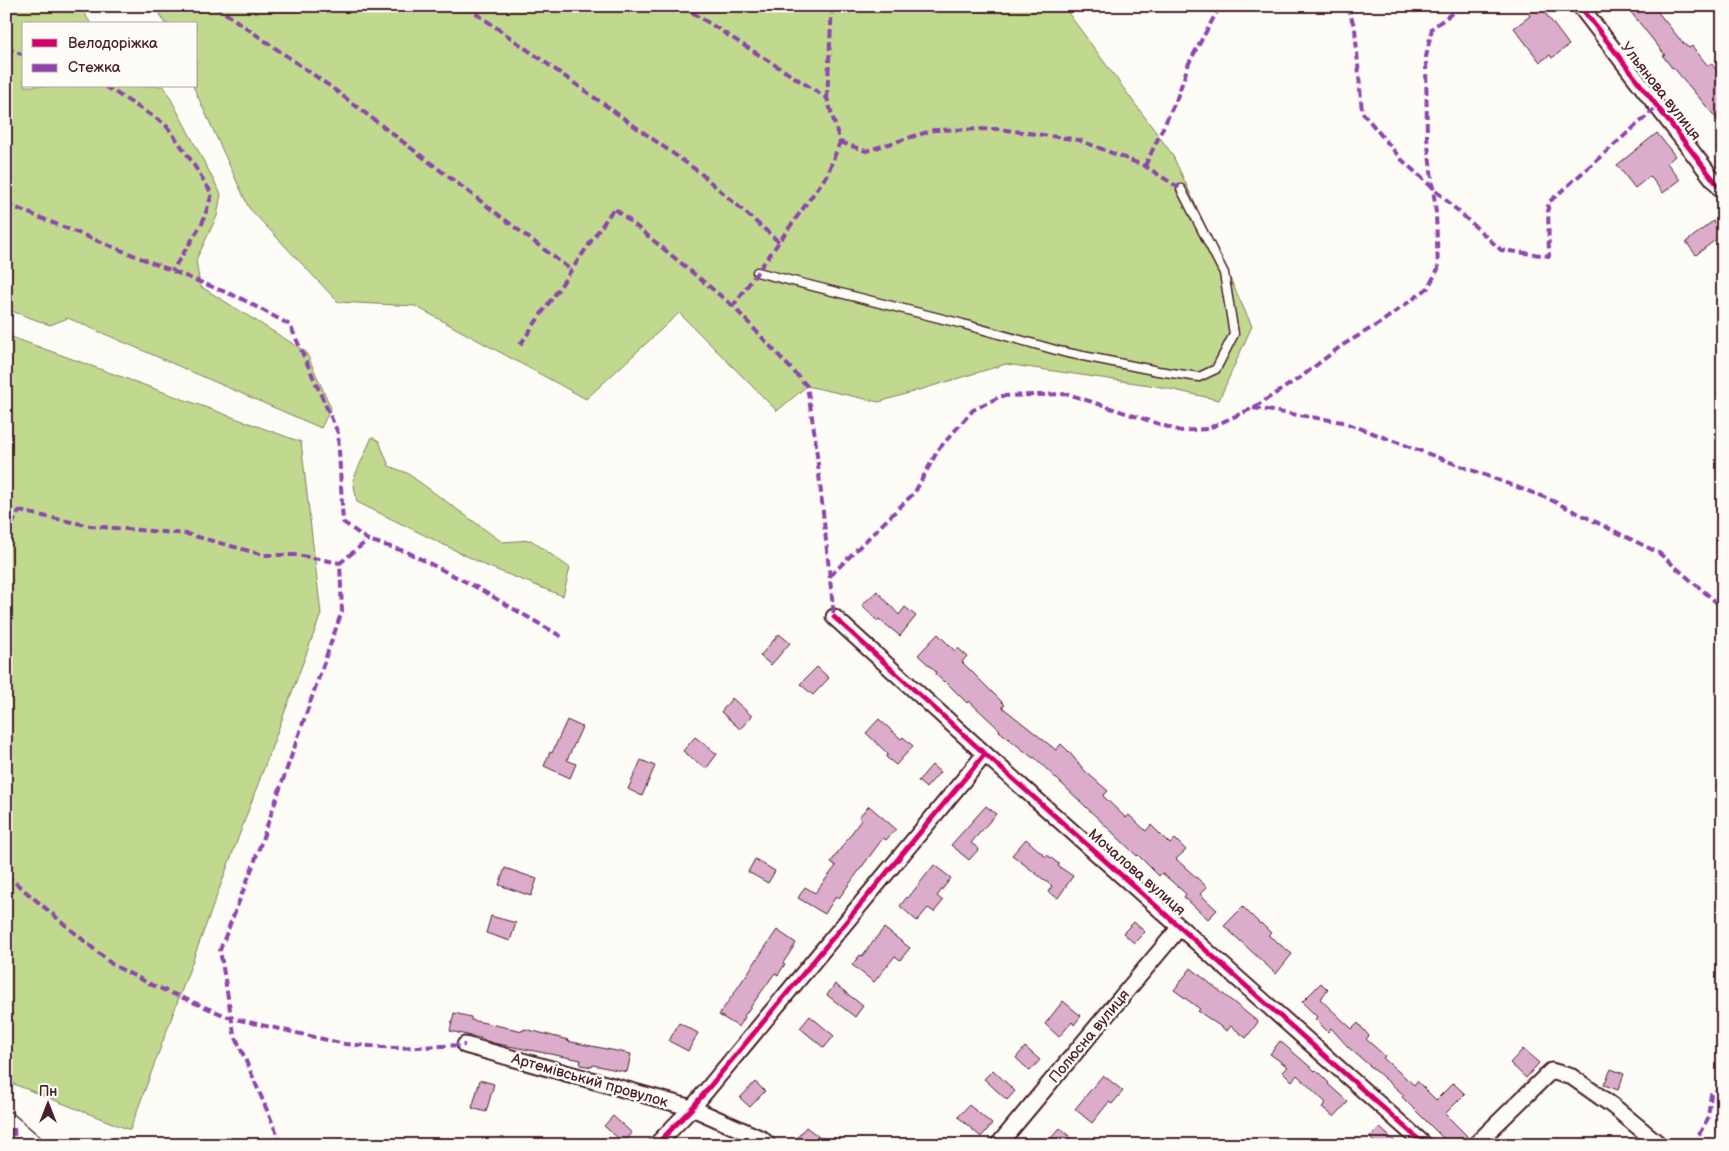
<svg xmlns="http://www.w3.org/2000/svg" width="1729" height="1151" font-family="'Balsamiq Sans',sans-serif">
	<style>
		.green { fill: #c0d98f; stroke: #857c5d }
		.building { fill: #dcaccb; stroke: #4a1f2b }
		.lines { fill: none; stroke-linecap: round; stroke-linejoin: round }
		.service-casing { stroke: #4a1f2b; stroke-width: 11 }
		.minor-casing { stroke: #4a1f2b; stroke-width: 19 }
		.tertiary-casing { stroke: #4a1f2b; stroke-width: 22 }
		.service { stroke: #fdfcf7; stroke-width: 8 }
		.minor { stroke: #fdfcf7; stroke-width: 15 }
		.tertiary { stroke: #fdfcf7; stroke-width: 19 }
		.quiet { stroke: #8e44ad; stroke-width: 4; stroke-dasharray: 8 4; stroke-linecap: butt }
		.cycleway-casing { stroke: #fdfcf7; stroke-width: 8 }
		.cycleway { stroke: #d6006c; stroke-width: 5 }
		.labels { text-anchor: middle; stroke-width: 5; stroke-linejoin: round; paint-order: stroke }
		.street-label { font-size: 15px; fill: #4a1f2b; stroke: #fdfcf7 }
	</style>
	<rect width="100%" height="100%" fill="#fdfcf7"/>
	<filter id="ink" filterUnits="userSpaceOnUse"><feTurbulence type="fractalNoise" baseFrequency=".02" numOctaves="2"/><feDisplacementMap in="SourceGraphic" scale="10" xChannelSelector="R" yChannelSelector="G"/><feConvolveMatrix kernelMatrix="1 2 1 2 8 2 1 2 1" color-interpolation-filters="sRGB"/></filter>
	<g filter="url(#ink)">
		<!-- green -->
		<path class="green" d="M 6,6 L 80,6 L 91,24 L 24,24 L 24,86 L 164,86 L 221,194 L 217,216 L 196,260 L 200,286 L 306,352 L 331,408 L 321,428 L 68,318 L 50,325 L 6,309 Z
			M 162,6 L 1063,6 L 1172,154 L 1252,326 L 1219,400 L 1156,386 L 1006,364 L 879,402 L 807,386 L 777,411 L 679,313 L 586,399 L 415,306 L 338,302 L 249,208 L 193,86 L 196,86 L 196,24 L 165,24 L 160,14 Z
			M 6,335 L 301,442 L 321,614 L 130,1130 L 6,1081 Z
			M 372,437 L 379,441 L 389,466 L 407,473 L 502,542 L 531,540 L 570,568 L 563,596 L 489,567 L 357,502 L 353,480 Z"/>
		<!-- building -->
		<path class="building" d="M 1537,6 L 1540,6 L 1569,45 L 1552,58 L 1550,55 L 1540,62 L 1514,28 L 1530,16 L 1528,13 Z
			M 1626,6 L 1653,6 L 1682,42 L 1689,48 L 1692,46 L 1708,66 L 1711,63 L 1723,78 L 1723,126 L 1673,67 L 1672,68 L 1663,56 L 1665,55 Z
			M 1657,133 L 1675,156 L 1667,163 L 1680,180 L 1663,193 L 1650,176 L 1635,188 L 1617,165 Z
			M 1713,221 L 1723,234 L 1696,255 L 1686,242 Z
			M 877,591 L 899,615 L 905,607 L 916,616 L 900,636 L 879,619 L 877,621 L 862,605 Z
			M 779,634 L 790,643 L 771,665 L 760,656 Z
			M 938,634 L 955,651 L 958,648 L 967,656 L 962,662 L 1005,705 L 1002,707 L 1056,750 L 1061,744 L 1069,752 L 1085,771 L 1108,791 L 1103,796 L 1126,818 L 1129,815 L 1146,831 L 1151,825 L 1170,844 L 1175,839 L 1186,850 L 1176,859 L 1207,887 L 1200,894 L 1217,910 L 1208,919 L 1184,897 L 1186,894 L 1162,873 L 1159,876 L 1138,855 L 1137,856 L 1034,757 L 1033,758 L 999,731 L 1000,730 L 969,701 L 967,703 L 945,681 L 944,682 L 935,674 L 936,672 L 918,655 Z
			M 817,667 L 829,678 L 813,695 L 800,684 Z
			M 732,698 L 752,716 L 740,729 L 721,712 Z
			M 879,719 L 901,739 L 903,737 L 913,746 L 896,765 L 886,757 L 888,754 L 866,733 Z
			M 567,720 L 582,727 L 567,760 L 576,764 L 570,778 L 544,766 L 550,752 L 552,753 Z
			M 695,737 L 717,754 L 706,769 L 683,751 Z
			M 641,760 L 655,766 L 642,796 L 628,789 Z
			M 932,765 L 940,772 L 926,788 L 918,781 Z
			M 869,806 L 896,829 L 886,840 L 883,838 L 839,898 L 836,896 L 825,914 L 798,898 L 805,887 L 815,893 L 836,866 L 831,862 L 861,820 L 859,817 Z
			M 986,806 L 996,814 L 971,843 L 979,849 L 969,860 L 951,845 Z
			M 1026,839 L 1046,857 L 1047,855 L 1059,864 L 1058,866 L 1073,876 L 1058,898 L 1048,892 L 1052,886 L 1012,855 Z
			M 755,859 L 775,871 L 768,883 L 748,872 Z
			M 934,865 L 951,878 L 937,896 L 943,901 L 934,912 L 928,908 L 917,921 L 900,906 L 907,897 L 908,898 Z
			M 505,868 L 537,879 L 531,896 L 499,885 Z
			M 1243,907 L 1260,924 L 1261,923 L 1271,933 L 1268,935 L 1292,954 L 1276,974 L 1224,926 Z
			M 491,916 L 516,923 L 510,941 L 486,933 Z
			M 1134,922 L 1145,932 L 1134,943 L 1123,933 Z
			M 884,928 L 910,948 L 900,960 L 895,956 L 874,982 L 852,965 L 860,955 L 862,956 Z
			M 777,930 L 796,943 L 783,963 L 785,964 L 778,975 L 775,973 L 744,1016 L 745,1017 L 739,1027 L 719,1015 Z
			M 1191,968 L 1258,1022 L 1246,1038 L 1231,1026 L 1227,1031 L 1198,1011 L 1200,1009 L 1174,990 Z
			M 1321,983 L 1328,990 L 1320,999 L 1352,1029 L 1358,1023 L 1369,1036 L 1366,1039 L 1385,1056 L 1383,1058 L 1414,1085 L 1417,1081 L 1436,1100 L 1453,1083 L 1465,1094 L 1445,1114 L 1467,1136 L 1459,1145 L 1450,1145 L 1402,1097 L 1404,1095 L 1349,1048 L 1331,1028 L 1328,1032 L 1315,1019 L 1317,1017 L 1302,1002 Z
			M 835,984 L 863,1006 L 855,1017 L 827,995 Z
			M 1063,1001 L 1081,1016 L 1074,1025 L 1072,1022 L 1059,1037 L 1045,1024 Z
			M 454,1013 L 471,1017 L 471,1020 L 523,1031 L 524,1029 L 537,1032 L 568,1040 L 567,1041 L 631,1054 L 627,1072 L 593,1065 L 592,1067 L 580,1065 L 581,1060 L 493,1043 L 484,1040 L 484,1039 L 450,1031 Z
			M 810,1016 L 834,1036 L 824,1048 L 800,1028 Z
			M 679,1023 L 698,1033 L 688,1051 L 669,1041 Z
			M 1280,1041 L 1315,1071 L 1316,1070 L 1329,1083 L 1328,1084 L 1348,1102 L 1334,1117 L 1322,1107 L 1326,1103 L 1297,1075 L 1292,1081 L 1283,1072 L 1288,1067 L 1270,1054 Z
			M 1025,1047 L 1040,1060 L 1030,1071 L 1016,1058 Z
			M 1523,1049 L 1539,1063 L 1526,1078 L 1510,1063 Z
			M 1611,1069 L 1624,1074 L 1618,1090 L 1604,1085 Z
			M 993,1070 L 1015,1091 L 1007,1100 L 984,1079 Z
			M 1103,1075 L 1123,1091 L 1112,1104 L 1109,1102 L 1092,1123 L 1075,1109 Z
			M 480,1080 L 494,1084 L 486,1112 L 472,1108 Z
			M 755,1082 L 765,1091 L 750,1107 L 740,1098 Z
			M 969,1105 L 992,1124 L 981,1137 L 958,1117 Z
			M 613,1116 L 632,1133 L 624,1143 L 604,1126 Z
			M 806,1127 L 819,1137 L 813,1145 L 791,1145 Z
			M 1379,1127 L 1399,1145 L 1377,1145 L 1369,1137 Z
			M 1060,1128 L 1079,1145 L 1056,1145 L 1050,1139 Z"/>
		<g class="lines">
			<defs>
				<path id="service" d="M 757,272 L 963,324 L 1063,352 L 1158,371 L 1199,377 L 1216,369 L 1234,334 L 1224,273 L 1181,189"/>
				<path id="minor" d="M 1580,6 L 1723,192
					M 834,617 L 985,754 L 1425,1145
					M 465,1045 L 692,1108 L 762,1139 L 768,1145
					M 656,1145 L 692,1108 L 985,754
					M 998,1145 L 1180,927
					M 1475,1145 L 1551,1071 L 1572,1077 L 1613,1106 L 1660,1145"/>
				<path id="tertiary" d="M 6,1121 L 34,1145"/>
			</defs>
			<!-- service casing -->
			<use href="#service" class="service-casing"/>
			<!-- minor casing -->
			<use href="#minor" class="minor-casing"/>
			<!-- tertiary casing -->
			<use href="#tertiary" class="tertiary-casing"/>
			<!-- service -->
			<use href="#service" class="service"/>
			<!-- minor -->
			<use href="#minor" class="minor"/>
			<!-- tertiary -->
			<use href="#tertiary" class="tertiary"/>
			<!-- quiet -->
			<path class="quiet" d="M 215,6 L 331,87 L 571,270
				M 466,6 L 699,172 L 779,242
				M 682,6 L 827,98 L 840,142 L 827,175 L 733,306 L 807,386 L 815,436 L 834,617
				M 1347,6 L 1355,28 L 1362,112 L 1401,159 L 1501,250 L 1549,256 L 1548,203 L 1657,107
				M 6,48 L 24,55
				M 105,86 L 165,124 L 185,151 L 212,194 L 202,224 L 172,271
				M 827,98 L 832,6
				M 840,142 L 866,151 L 934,130 L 999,129 L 1079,140 L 1145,166 L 1181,189
				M 1145,166 L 1177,98 L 1189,63 L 1220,6
				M 6,204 L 240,298 L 290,325 L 338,433 L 343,522 L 368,540 L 407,552 L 476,587 L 564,638
				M 520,345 L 614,208 L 733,306
				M 1253,408 L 1343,422 L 1549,499 L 1659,553 L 1723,608
				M 6,507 L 19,511 L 91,526 L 187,534 L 264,555 L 297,555 L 340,563
				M 6,536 L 19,511
				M 830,576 L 915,492 L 938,450 L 973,410 L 1001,396 L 1068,394 L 1180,431 L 1207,429 L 1253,408 L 1301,377 L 1341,346 L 1380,323 L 1428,288 L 1438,269 L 1436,213 L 1427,137 L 1426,57 L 1432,28 L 1462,6
				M 6,875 L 113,965 L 152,985 L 231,1018 L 345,1044 L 395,1048 L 465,1045
				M 14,1128 L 15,1145
				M 279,1145 L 278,1136 L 234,1033 L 220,950 L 254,863 L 342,611 L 340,563 L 368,540
				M 1693,1145 L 1708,1118 L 1711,1094 L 1723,1087"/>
			<defs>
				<path id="cycleway" d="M 1580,6 L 1723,192
					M 834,617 L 985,754 L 1425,1145
					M 656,1145 L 692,1108 L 985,754"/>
			</defs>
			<!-- cycleway casing -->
			<use href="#cycleway" class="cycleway-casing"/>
			<!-- cycleway -->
			<use href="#cycleway" class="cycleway"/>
		</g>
	</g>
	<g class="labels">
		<!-- street labels -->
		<g class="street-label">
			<text transform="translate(1661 91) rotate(52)" y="5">Ульянова вулиця</text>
			<text transform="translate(1137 872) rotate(41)" y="5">Мочалова вулиця</text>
			<text transform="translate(1089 1036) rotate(-50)" y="5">Полюсна вулиця</text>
			<text transform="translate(590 1080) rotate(16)" y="5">Артемівський провулок</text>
		</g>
	</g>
	<!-- margin -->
	<rect width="1729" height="1151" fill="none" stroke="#fdfcf7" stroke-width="25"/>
	<rect x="12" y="12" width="1704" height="1126" fill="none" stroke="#4a1f2b" stroke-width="2" filter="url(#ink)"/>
	<!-- legend -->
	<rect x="22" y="22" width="175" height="65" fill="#fdfcf7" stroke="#b5a4a5"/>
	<rect x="32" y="39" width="25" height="8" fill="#d6006c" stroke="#b5a4a5"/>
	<text x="68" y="48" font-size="15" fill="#4a1f2b">Велодоріжка</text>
	<rect x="32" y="64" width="25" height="8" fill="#8e44ad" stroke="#b5a4a5"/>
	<text x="68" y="72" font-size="15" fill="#4a1f2b">Стежка</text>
	<!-- north arrow -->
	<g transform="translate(48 1104)" stroke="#fdfcf7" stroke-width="4" paint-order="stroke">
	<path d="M0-4L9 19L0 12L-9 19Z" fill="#4a1f2b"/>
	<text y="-8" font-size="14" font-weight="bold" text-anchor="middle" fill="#4a1f2b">Пн</text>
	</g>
</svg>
